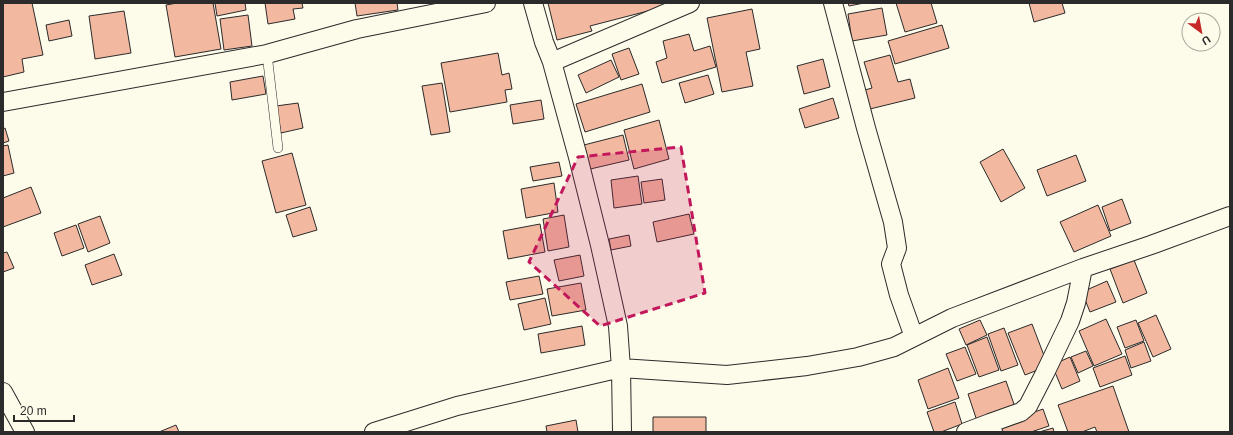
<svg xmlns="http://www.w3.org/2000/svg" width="1233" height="435" font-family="Arial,sans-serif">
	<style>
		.building { fill: #f2b8a0; stroke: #2b2b2b }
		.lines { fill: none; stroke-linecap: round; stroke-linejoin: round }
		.lane-casing { stroke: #2b2b2b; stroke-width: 10 }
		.street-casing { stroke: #2b2b2b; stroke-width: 20 }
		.lane { stroke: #fdfbea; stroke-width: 9 }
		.street { stroke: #fdfbea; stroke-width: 18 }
		.marked { fill: #c2185b; fill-opacity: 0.2; stroke: #c2185b; stroke-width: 3; stroke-dasharray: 8 5; stroke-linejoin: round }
	</style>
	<rect width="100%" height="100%" fill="#fdfbea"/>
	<!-- building -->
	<path class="building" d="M 3,3 L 32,3 L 43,55 L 22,59 L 24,72 L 3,77 Z
		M 177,3 L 213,3 L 221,49 L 175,57 L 166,5 Z
		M 215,3 L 245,3 L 246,10 L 217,16 Z
		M 265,3 L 302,3 L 303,8 L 293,9 L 295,19 L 268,24 Z
		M 355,3 L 397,3 L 398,10 L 357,16 Z
		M 548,3 L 670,3 L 671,5 L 590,26 L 592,31 L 557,40 Z
		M 848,3 L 864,3 L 849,6 Z
		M 896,3 L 931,3 L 937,23 L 905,32 Z
		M 1029,3 L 1062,3 L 1065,13 L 1034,22 Z
		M 882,8 L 887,35 L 852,41 L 848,14 Z
		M 752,9 L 760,49 L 746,52 L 753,86 L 722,92 L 707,18 Z
		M 124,11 L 131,53 L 95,59 L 89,16 Z
		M 248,15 L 252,46 L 224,50 L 220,19 Z
		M 69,20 L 72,36 L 49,41 L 46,25 Z
		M 942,25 L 949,48 L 895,64 L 888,41 Z
		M 689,34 L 694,51 L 710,46 L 716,67 L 662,83 L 656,62 L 667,58 L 663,41 Z
		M 629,48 L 639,74 L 621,80 L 612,54 Z
		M 498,53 L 502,75 L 509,73 L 512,89 L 505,90 L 507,102 L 450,112 L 441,63 Z
		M 890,55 L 898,82 L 910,79 L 915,98 L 870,109 L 865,90 L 872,88 L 864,62 Z
		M 823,59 L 830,87 L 804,94 L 797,66 Z
		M 611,60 L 619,77 L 586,93 L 578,75 Z
		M 708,75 L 714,94 L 685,103 L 679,83 Z
		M 263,76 L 266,94 L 232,100 L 230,82 Z
		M 442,83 L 450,132 L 431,135 L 422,86 Z
		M 642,84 L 650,112 L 585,132 L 576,104 Z
		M 833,98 L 839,118 L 805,128 L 799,109 Z
		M 541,100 L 544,119 L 513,124 L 510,105 Z
		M 298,103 L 303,128 L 281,133 L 276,106 Z
		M 659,120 L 669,159 L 634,169 L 624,130 Z
		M 5,128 L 9,141 L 3,143 L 3,129 Z
		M 623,135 L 629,160 L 586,170 L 580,146 Z
		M 8,145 L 14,173 L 3,176 L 3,146 Z
		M 1003,149 L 1025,188 L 1001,202 L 980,162 Z
		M 292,153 L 306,205 L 276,213 L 262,161 Z
		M 1076,155 L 1086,181 L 1047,196 L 1037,170 Z
		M 559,162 L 562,176 L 533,181 L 530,167 Z
		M 638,176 L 642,204 L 614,208 L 611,180 Z
		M 662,179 L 665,200 L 644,203 L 641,182 Z
		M 554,183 L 558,212 L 526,218 L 521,189 Z
		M 31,187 L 41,213 L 3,227 L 3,198 Z
		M 1122,199 L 1131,223 L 1110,231 L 1102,207 Z
		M 1098,205 L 1111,236 L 1074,252 L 1060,222 Z
		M 310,207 L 317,230 L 293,237 L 286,215 Z
		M 689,214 L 694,234 L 657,242 L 653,222 Z
		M 564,215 L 569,247 L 548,251 L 543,219 Z
		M 100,216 L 110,243 L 88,252 L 78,224 Z
		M 540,224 L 545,252 L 508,259 L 503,231 Z
		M 76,225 L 84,248 L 62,256 L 54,233 Z
		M 629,235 L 631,246 L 611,250 L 609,239 Z
		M 7,252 L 14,268 L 3,272 L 3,253 Z
		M 114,254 L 122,275 L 92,285 L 85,265 Z
		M 580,255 L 584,276 L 559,281 L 554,260 Z
		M 1134,260 L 1147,293 L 1123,303 L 1110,269 Z
		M 539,276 L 543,294 L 510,300 L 506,282 Z
		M 1107,281 L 1116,302 L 1090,312 L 1082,292 Z
		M 581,283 L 586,310 L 552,316 L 547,289 Z
		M 545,298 L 551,324 L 524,330 L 518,304 Z
		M 1156,315 L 1171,349 L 1153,357 L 1138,323 Z
		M 1106,319 L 1122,354 L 1094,366 L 1079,331 Z
		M 980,320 L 987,335 L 966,345 L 959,329 Z
		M 1136,320 L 1144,341 L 1125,348 L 1117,327 Z
		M 1032,324 L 1048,366 L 1025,375 L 1008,333 Z
		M 582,326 L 585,345 L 541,353 L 538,334 Z
		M 1004,328 L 1018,365 L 1001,371 L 988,334 Z
		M 987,337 L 999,370 L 979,377 L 967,345 Z
		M 1144,342 L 1151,361 L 1131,368 L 1125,350 Z
		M 965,347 L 976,374 L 957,381 L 946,354 Z
		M 1086,351 L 1093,366 L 1078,373 L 1071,357 Z
		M 1125,356 L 1132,375 L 1100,387 L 1093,368 Z
		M 1070,357 L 1080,381 L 1062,389 L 1052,365 Z
		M 948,368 L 959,398 L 928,409 L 918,380 Z
		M 1006,381 L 1016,410 L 978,424 L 968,394 Z
		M 1113,386 L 1129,432 L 1097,432 L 1095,427 L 1082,432 L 1068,432 L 1058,405 Z
		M 955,402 L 962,424 L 941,432 L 934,432 L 927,412 Z
		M 1043,409 L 1049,426 L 1031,432 L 997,432 L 995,426 Z
		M 653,417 L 706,417 L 706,432 L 653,432 Z
		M 576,420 L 578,432 L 547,432 L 546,426 Z
		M 176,425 L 179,432 L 159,432 Z
		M 1053,428 L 1054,432 L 1039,432 Z"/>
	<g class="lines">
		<defs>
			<path id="lane" d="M 267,54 L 278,148"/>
			<path id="street" d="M 533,3 L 544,42 L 552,62 L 578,157 L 600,245 L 618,326 L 621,368 L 622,432
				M 833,3 L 866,128 L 893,222 L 897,248 L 891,264 L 899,295 L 914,337
				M 552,62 L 690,3
				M 3,102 L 267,54 L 357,29 L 486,3
				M 3,392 L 25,432
				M 374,432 L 457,406 L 621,368 L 727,375 L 807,366 L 858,357 L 894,347 L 952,318 L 1083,268 L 1151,245 L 1230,216
				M 966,432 L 990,423
				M 993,432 L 990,423 L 1021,412 L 1028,406 L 1045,373 L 1070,321 L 1076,303 L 1083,268"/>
		</defs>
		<!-- lane casing -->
		<use href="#lane" class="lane-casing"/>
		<!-- street casing -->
		<use href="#street" class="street-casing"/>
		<!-- lane -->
		<use href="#lane" class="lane"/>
		<!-- street -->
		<use href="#street" class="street"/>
	</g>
	<!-- marked area -->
	<path class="marked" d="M 681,147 L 705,293 L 600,326 L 529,262 L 578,157 Z"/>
	<!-- border -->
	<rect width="1233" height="435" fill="none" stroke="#2b2b2b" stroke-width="8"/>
	<!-- north arrow -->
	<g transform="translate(1201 32) rotate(148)"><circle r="19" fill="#fdfbea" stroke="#a9a89e"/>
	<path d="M0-3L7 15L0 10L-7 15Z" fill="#c62828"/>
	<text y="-6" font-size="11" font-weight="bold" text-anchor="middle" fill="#2b2b2b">U</text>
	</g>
	<!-- scale -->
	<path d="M14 415v6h60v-6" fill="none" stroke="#2b2b2b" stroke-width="2"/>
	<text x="20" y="415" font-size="12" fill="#2b2b2b" stroke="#fdfbea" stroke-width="3" paint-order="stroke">20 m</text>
</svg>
